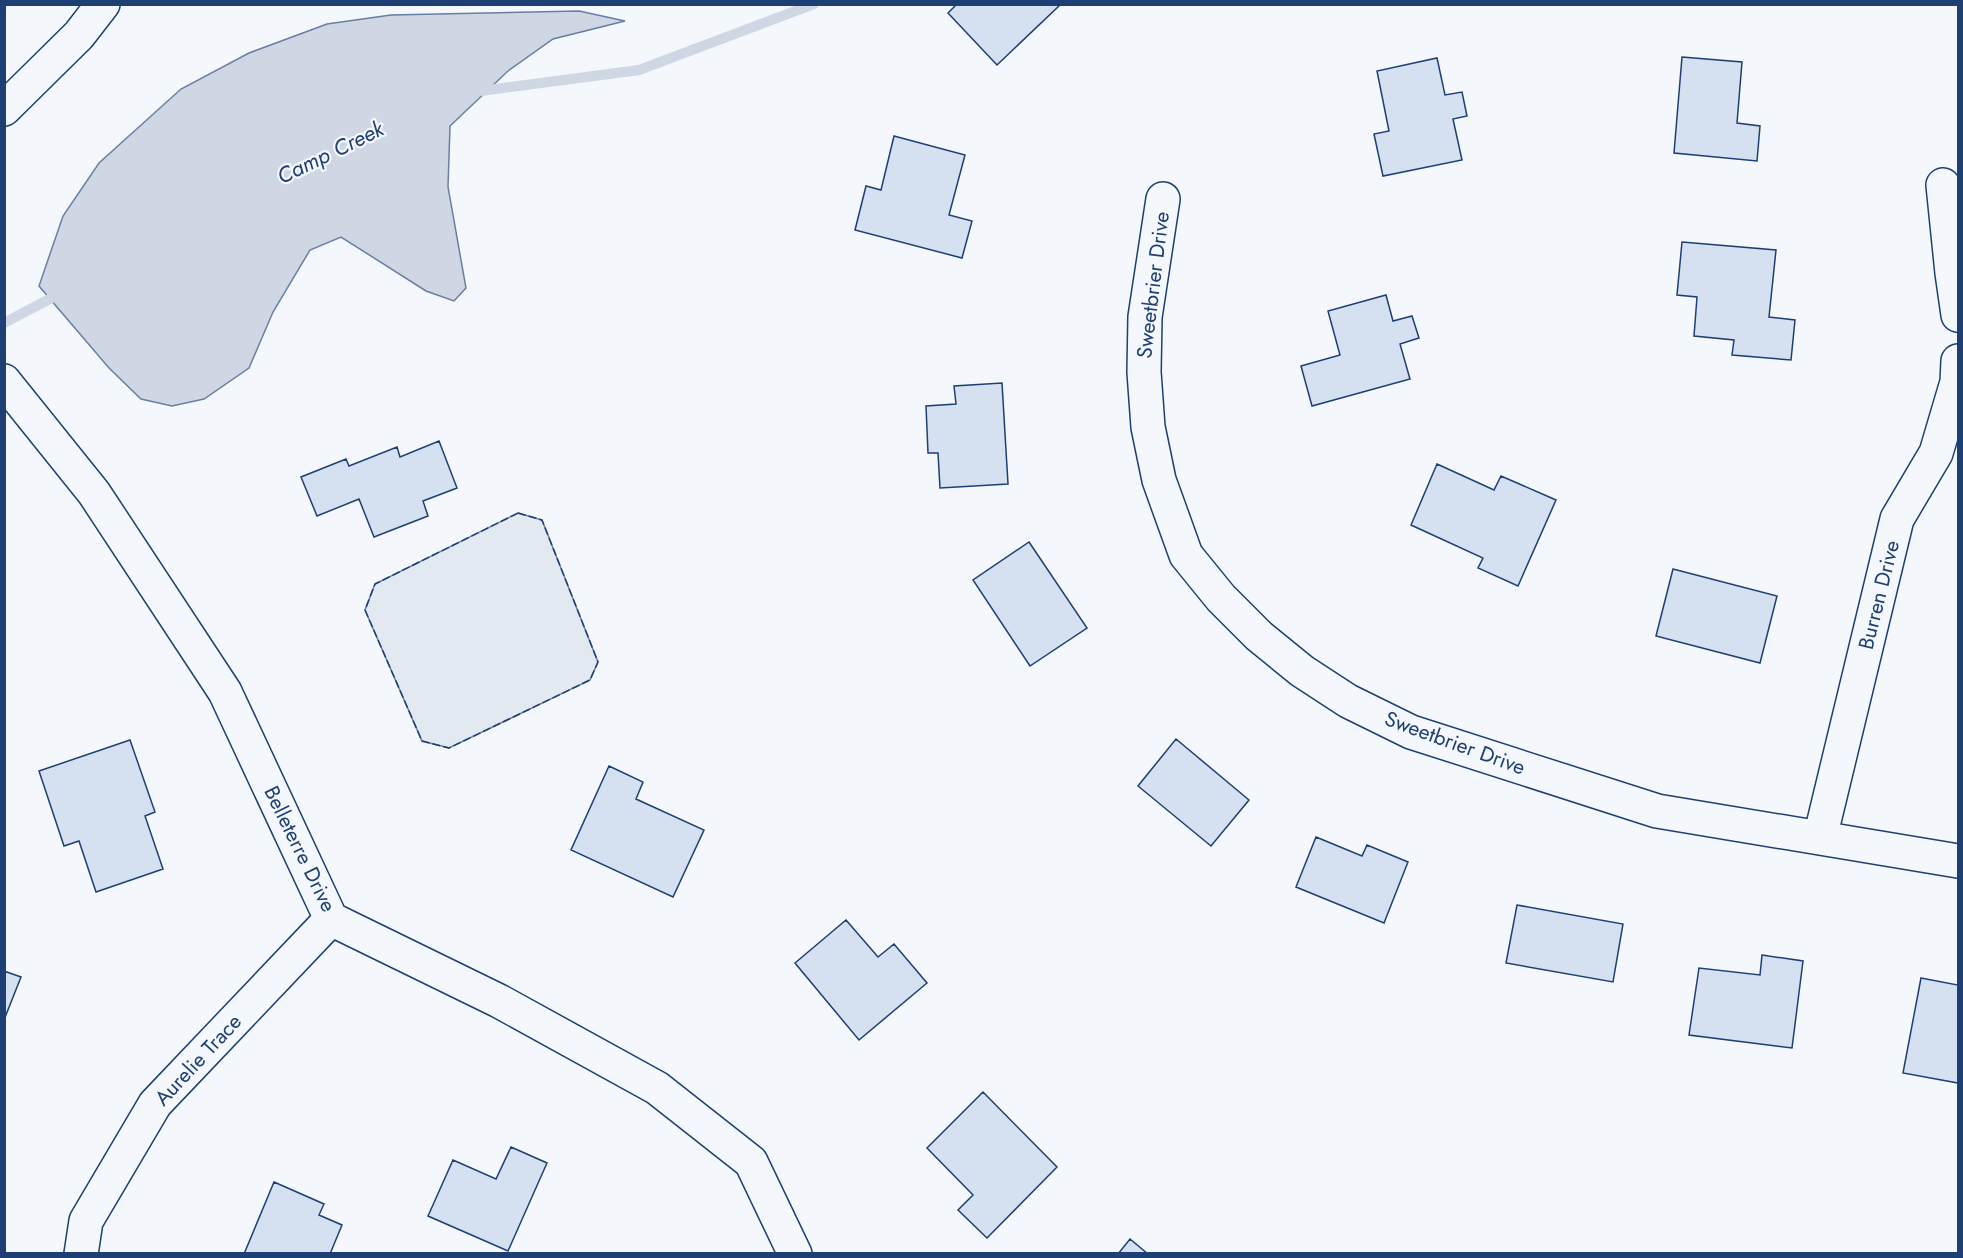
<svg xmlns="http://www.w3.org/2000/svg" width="1963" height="1258" font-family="Jost,sans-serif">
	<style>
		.green { fill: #e3e9f0; stroke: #687fa3; stroke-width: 1.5 }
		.water { fill: #cfd7e4; stroke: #687fa3; stroke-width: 1.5 }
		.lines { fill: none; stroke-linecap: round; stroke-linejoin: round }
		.stream { stroke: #cfd7e4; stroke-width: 10 }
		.building { fill: #d5e0f0; stroke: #1d3f73; stroke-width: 1.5 }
		.street-casing { stroke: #1d3f73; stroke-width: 36 }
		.secondary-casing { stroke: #1d3f73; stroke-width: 36 }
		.street { stroke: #f4f7fb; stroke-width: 33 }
		.secondary { stroke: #f4f7fb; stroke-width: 33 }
		.fence { stroke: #1d3f73; stroke-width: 1.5; stroke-dasharray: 8 3; stroke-linecap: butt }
		.labels { text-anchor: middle; stroke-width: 4.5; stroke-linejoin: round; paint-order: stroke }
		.street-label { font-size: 21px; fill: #1d3f73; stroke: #f4f7fb }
		.water-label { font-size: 22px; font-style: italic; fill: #1d3f73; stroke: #f4f7fb }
	</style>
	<rect width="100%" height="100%" fill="#f4f7fb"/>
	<!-- green -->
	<path class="green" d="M 518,513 L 542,520 L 598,662 L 590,680 L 449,748 L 422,741 L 365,610 L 375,584 Z"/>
	<!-- water -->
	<path class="water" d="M 579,11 L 625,21 L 553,39 L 508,71 L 450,126 L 448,187 L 466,288 L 454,301 L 426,291 L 341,237 L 310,250 L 273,312 L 249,368 L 204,399 L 172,406 L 141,399 L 109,368 L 39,286 L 63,216 L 99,163 L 181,89 L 249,53 L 327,24 L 391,15 Z"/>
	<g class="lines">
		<!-- stream -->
		<path class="stream" d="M 473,92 L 639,70 L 814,4
			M 4,323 L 61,293"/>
	</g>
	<!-- building -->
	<path class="building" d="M 957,4 L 1061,4 L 997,65 L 948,13 Z
		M 1682,57 L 1742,62 L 1737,123 L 1760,126 L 1757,161 L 1674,153 Z
		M 1437,58 L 1445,95 L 1462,92 L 1467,116 L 1453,119 L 1462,160 L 1383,176 L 1374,134 L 1389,131 L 1377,71 Z
		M 894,136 L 965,155 L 949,215 L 972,221 L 962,258 L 855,230 L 866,186 L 881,190 Z
		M 1682,242 L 1776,250 L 1769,317 L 1795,320 L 1791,360 L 1732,355 L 1734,340 L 1694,336 L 1697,297 L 1677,295 Z
		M 1386,295 L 1393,321 L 1412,316 L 1419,338 L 1400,344 L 1410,379 L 1312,406 L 1301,366 L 1340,355 L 1328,311 Z
		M 1002,383 L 1008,484 L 940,488 L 938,453 L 928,453 L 926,406 L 956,404 L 954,386 Z
		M 439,441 L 457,488 L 423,501 L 428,516 L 374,537 L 359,499 L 317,516 L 301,477 L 346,459 L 349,466 L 397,447 L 400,457 Z
		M 1437,464 L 1494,490 L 1501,476 L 1556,500 L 1518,586 L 1478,568 L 1483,558 L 1411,525 Z
		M 1029,542 L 1087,628 L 1030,666 L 973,580 Z
		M 1673,569 L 1777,596 L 1760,663 L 1656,636 Z
		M 1176,739 L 1249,800 L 1211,846 L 1138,786 Z
		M 130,740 L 155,812 L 145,816 L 163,869 L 96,892 L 79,841 L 64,846 L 39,771 Z
		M 609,766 L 643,782 L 636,799 L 704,830 L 673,897 L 571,850 Z
		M 1316,837 L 1362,856 L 1367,845 L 1408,862 L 1384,923 L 1296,887 Z
		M 1517,905 L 1623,924 L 1613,982 L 1506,963 Z
		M 846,920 L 878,957 L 894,944 L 927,983 L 859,1040 L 795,963 Z
		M 1762,955 L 1803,961 L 1792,1048 L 1689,1035 L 1699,968 L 1760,975 Z
		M 4,971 L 21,977 L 4,1020 Z
		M 1921,978 L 1958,985 L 1958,1083 L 1903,1073 Z
		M 983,1092 L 1057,1167 L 987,1238 L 958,1210 L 973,1195 L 927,1148 Z
		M 511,1147 L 547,1163 L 508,1251 L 428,1216 L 453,1160 L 496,1179 Z
		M 274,1182 L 324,1204 L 319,1215 L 342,1225 L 330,1254 L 244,1254 Z
		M 1130,1239 L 1148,1254 L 1118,1254 Z"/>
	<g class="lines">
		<defs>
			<path id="street" d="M 1943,185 L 1952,273 L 1958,315
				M 1163,199 L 1145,317 L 1144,372 L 1148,427 L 1159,480 L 1186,555 L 1221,598 L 1259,636 L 1302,671 L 1348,701 L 1411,732 L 1657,811 L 1958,861
				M 4,381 L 94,493 L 225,692 L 331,919 L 499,1001 L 657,1088 L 751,1162 L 795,1254
				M 1820,838 L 1897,519 L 1936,453 L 1957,382 L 1958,361
				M 81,1254 L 86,1221 L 155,1104 L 331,919"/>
			<path id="secondary" d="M 4,109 L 79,35 L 103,4"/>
		</defs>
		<!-- street casing -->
		<use href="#street" class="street-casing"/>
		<!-- secondary casing -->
		<use href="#secondary" class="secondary-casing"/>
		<!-- street -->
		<use href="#street" class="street"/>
		<!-- secondary -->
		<use href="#secondary" class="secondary"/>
		<!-- fence -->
		<path class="fence" d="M 518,513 L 542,520 L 598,662 L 590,680 L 449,748 L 422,741 L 365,610 L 375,584 Z"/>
	</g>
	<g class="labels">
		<!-- street labels -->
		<g class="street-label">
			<text transform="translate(1153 285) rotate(-83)" y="7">Sweetbrier Drive</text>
			<text transform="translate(1879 595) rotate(-76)" y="7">Burren Drive</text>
			<text transform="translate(1455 743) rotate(20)" y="7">Sweetbrier Drive</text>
			<text transform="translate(300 849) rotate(64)" y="7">Belleterre Drive</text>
			<text transform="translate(198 1060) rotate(-47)" y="7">Aurelie Trace</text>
		</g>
		<!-- water labels -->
		<g class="water-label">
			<text transform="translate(330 152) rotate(-26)" y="8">Camp Creek</text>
		</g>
	</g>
	<!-- border -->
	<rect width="1963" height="1258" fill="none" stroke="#1d3f73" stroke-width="12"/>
</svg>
